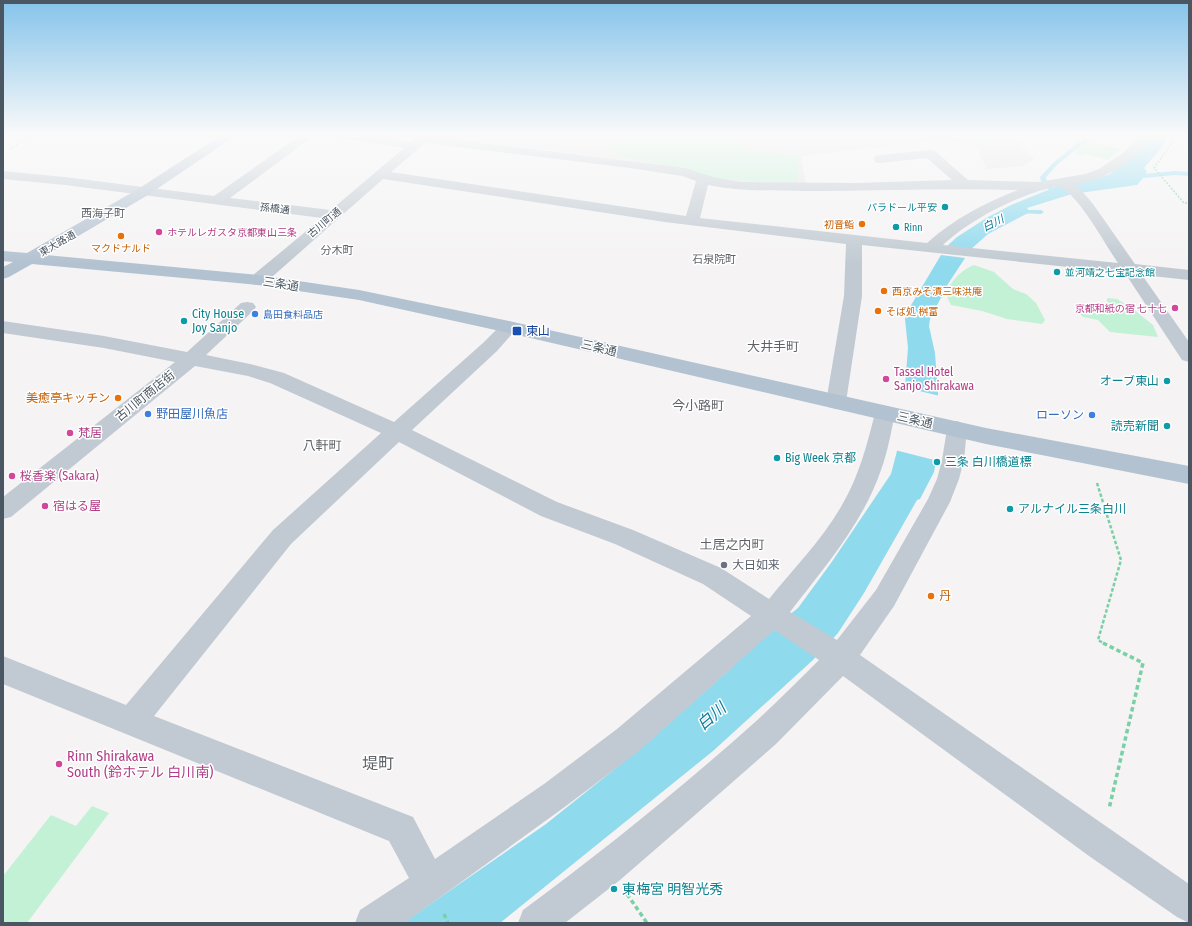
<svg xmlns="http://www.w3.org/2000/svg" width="1192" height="926" font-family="'Fira Sans Condensed','Noto Sans JP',sans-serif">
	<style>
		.education { fill: #e6e4e5 }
		.green { fill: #c3f1d5 }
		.water { fill: #90daee }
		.pier { fill: #f5f3f3 }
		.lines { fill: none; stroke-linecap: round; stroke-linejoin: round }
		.stream { fill: #90daee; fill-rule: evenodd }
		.path-far2 { stroke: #7ad0a6; stroke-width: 1.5; stroke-dasharray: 2 1.5; stroke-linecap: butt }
		.path-far1 { stroke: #7ad0a6; stroke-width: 2.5; stroke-dasharray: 3.5 2; stroke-linecap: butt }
		.path { stroke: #7ad0a6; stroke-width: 3.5; stroke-dasharray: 4.5 3; stroke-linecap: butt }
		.minor { fill: #c1cad2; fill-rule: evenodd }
		.major { fill: #b3c2d1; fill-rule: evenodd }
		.culture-dot { fill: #0f9aa8; stroke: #fff; stroke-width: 1.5 }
		.food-dot { fill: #e8710a; stroke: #fff; stroke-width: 1.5 }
		.hotel-dot { fill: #d1479c; stroke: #fff; stroke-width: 1.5 }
		.shop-dot { fill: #3f7fe0; stroke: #fff; stroke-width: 1.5 }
		.transit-dot { fill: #1a4fb4; stroke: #fff; stroke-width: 1.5 }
		.worship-dot { fill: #6b7280; stroke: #fff; stroke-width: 1.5 }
		.labels { text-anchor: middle; stroke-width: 3; stroke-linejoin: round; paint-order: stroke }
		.far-culture-label { font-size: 10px; fill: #0d838f; stroke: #fff; text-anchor: start }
		.far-street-label { font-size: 10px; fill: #4a5661; stroke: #fff }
		.far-food-label { font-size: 10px; fill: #c56008; stroke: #fff; text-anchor: start }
		.far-hotel-label { font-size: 10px; fill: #b23c85; stroke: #fff; text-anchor: start }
		.far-shop-label { font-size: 10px; fill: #366cbe; stroke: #fff; text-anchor: start }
		.far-neighbourhood-label { font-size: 11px; fill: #5f6368; stroke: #fff }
		.far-water-label { font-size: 11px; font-style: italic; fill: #0c7c9b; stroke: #fff }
		.street-label { font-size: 12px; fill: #4a5661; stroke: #fff }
		.culture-label { font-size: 12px; fill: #0d838f; stroke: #fff; text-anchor: start }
		.transit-label { font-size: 12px; fill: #164399; stroke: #fff; text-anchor: start }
		.hotel-label { font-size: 12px; fill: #b23c85; stroke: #fff; text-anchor: start }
		.food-label { font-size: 12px; fill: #c56008; stroke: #fff; text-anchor: end }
		.shop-label { font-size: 12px; fill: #366cbe; stroke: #fff; text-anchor: start }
		.worship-label { font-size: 12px; fill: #5b616d; stroke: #fff; text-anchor: start }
		.neighbourhood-label { font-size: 13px; fill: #5f6368; stroke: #fff }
		.near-hotel-label { font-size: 14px; fill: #b23c85; stroke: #fff; text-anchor: start }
		.near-culture-label { font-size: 14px; fill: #0d838f; stroke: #fff; text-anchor: start }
		.near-water-label { font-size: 16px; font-style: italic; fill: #0c7c9b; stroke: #fff }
		.near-neighbourhood-label { font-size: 16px; fill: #5f6368; stroke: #fff }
	</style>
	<rect width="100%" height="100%" fill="#f5f3f3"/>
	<!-- education -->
	<path class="education" d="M 439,134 L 1010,134 L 1034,159 L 1023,166 L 987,169 L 977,149 L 971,144 L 935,141 L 801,156 L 806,185 L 723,182 L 687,171 L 632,161 L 528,148 L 435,139 Z"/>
	<!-- green -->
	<path class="green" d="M 614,134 L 739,134 L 739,138 L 743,138 L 743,150 L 799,156 L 797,182 L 748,181 L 709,177 L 688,170 L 624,157 L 609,149 Z
		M 886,134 L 996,134 L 1001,144 L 887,136 Z
		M 1087,140 L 1121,149 L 1108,160 L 1086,154 L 1084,156 L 1074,153 Z
		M 974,265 L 994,272 L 1013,289 L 1026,294 L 1036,303 L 1045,320 L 1042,324 L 1007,319 L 982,311 L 951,305 C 950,303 948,299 947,296 C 947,283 963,269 974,265 Z
		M 1107,298 L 1117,299 L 1133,309 L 1153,325 L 1158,337 L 1110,332 L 1098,320 L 1083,317 L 1079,313 L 1079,311 L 1102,311 L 1107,306 Z
		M 92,806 L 109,813 L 27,923 L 3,923 L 3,876 L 51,815 L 76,826 Z"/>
	<!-- water -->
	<path class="water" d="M 1151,134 L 1169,134 L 1162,147 L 1144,168 L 1147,171 L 1145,176 L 1137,185 L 1072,194 L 1027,208 L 1030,212 L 988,234 L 970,250 L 946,247 L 957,237 L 988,217 L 1011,205 L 1060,185 L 1092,180 L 1110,174 L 1127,161 L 1148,140 Z
		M 941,255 L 965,258 L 948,284 L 930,319 L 929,326 L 935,353 L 938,394 L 936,461 L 934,472 L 920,499 L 917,500 L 864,593 L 838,633 L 813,660 L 713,751 L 500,923 L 403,923 L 546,824 L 646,744 L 729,670 L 773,628 L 798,608 L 831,563 L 891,474 L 897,451 L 905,386 L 908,348 L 905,319 L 907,312 Z"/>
	<!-- pier -->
	<path class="pier" d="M 903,387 L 940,396 L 938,461 L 895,450 Z"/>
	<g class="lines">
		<!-- stream -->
		<path class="stream" d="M 1084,138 L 1089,139 L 1058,164 L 1046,177 L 1047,181 L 1055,190 L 1050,191 L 1041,181 L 1040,177 L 1054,162 Z
			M 1175,171 L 1189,172 L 1189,176 L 1175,175 L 1133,179 L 1130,177 L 1133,175 Z
			M 1018,210 L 1041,210 L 1044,212 L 1041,214 L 1016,213 L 1015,212 Z"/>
		<!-- path-far2 -->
		<path class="path-far2" d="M 1175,134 L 1173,141 L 1154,168 L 1184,203 L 1189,203
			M 10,149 L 34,134"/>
		<!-- path-far1 -->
		<path class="path-far1" d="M 1097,483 L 1121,560 L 1098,640 L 1105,644"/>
		<!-- path -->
		<path class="path" d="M 1103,643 L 1143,663 L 1109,809
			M 627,894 L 647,923
			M 444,914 L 448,923"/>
		<!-- minor -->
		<path class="minor" d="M 302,134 L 316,134 L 230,198 L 331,210 L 404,148 L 340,138 L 336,137 L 334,134 L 365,134 L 411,142 L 420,134 L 434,134 L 432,137 L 685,168 L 713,177 L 740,182 L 856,183 L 952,180 L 927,158 L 880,163 L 875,162 L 874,159 L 875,156 L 880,155 L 930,150 L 935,151 L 968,180 L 1039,182 L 1085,174 L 1099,169 L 1123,153 L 1140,134 L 1152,134 C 1133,162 1109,179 1076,184 L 1093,204 L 1135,264 L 1189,270 L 1189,280 L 1142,275 L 1189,342 L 1189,362 L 1182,360 L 1125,273 L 862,245 L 862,296 L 846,402 L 843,407 L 836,409 L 829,407 L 826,402 L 844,296 L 846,244 L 665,222 L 383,179 L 264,284 L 258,285 L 252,284 L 250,280 L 252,276 L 322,218 L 65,185 L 3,179 L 3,171 L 65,177 L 214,196 ZM 425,143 L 630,168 L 682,176 L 696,181 L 686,216 L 391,172 ZM 708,185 C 741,192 775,190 808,191 C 878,191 948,188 1018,190 C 984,203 954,219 927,243 L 700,218 ZM 1060,186 C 1081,199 1103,241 1118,263 L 943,245 C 970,219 1023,192 1060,186 Z
			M 247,302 L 253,303 L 256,307 L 253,311 L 206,355 L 250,364 L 284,373 L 394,422 L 483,343 L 503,323 L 509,321 L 515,323 L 518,327 L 497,351 L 412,430 L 557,502 L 633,530 L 721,568 L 769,599 C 794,568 823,539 842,505 C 859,476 867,445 875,413 L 878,408 L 885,406 L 892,408 L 895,413 C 891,432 888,451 881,470 C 863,523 824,568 790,612 L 837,640 L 876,590 L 928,499 L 937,479 L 942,460 L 947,429 L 950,424 L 957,421 L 964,424 L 967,429 L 964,460 L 959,479 L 950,502 L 894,606 L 860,655 L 1189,884 L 1189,923 L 1177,917 L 1089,856 L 843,676 L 776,744 L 695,815 L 620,880 L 565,923 L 518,923 L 523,910 C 603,851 680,789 754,723 C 776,703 798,681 819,660 L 774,630 L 639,751 L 566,806 L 442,896 L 404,923 L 355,923 L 360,910 L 409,878 L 389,841 L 3,684 L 3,656 L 126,705 L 273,530 L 381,433 L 270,383 L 248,376 L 195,366 L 11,517 L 3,519 L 3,497 L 175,362 L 104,348 L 3,333 L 3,321 L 104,336 L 187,352 L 241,303 ZM 399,442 L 541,516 L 615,544 L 703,584 L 751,616 L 617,729 L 544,784 L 435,859 L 413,817 L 154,716 L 291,544 Z"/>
		<!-- major -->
		<path class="major" d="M 223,134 L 238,134 L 148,195 L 46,255 L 258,275 L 359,290 L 509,321 L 986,428 L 1189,466 L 1189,484 L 986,444 L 509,333 L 359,300 L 258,285 L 32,264 L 9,277 L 3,279 L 3,267 L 13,262 L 3,261 L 3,251 L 27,253 L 138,189 Z"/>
	</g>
	<!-- sky -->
	<linearGradient id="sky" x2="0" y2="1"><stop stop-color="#85c3ea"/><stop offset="0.51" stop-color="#fafafa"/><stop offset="1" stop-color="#fafafa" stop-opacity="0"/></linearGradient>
	<rect width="1192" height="264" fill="url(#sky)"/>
	<!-- markers -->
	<g class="culture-dot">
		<circle cx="945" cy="207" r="4"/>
		<circle cx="896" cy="227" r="4"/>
		<circle cx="1057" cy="272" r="4"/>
		<circle cx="184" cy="321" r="4"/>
		<circle cx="1167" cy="381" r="4"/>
		<circle cx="1167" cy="426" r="4"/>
		<circle cx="777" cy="458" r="4"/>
		<circle cx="937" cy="462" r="4"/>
		<circle cx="1010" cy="509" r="4"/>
		<circle cx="614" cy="889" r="4"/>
	</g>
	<g class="food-dot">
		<circle cx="862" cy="224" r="4"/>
		<circle cx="121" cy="236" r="4"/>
		<circle cx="884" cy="291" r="4"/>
		<circle cx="878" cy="311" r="4"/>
		<circle cx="118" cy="398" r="4"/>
		<circle cx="931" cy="596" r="4"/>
	</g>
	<g class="hotel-dot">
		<circle cx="159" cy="232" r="4"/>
		<circle cx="1175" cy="308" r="4"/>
		<circle cx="886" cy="379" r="4"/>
		<circle cx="70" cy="433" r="4"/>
		<circle cx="12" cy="476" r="4"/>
		<circle cx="45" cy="506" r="4"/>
		<circle cx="59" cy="764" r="4"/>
	</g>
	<g class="shop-dot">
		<circle cx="255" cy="314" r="4"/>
		<circle cx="148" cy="414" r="4"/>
		<circle cx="1092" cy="415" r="4"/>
	</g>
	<rect class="transit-dot" x="512" y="326" width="10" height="10" rx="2"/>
	<circle class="worship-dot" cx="724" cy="565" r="4"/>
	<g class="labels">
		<!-- far-culture labels -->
		<g class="far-culture-label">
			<text x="937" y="211" text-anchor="end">パラドール平安</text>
			<text x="904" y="231">Rinn</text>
			<text x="1065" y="276">並河靖之七宝記念館</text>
		</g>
		<!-- far-street labels -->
		<g class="far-street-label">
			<text transform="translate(275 208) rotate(7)" y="4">孫橋通</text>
			<text transform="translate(324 222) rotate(-40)" y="4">古川町通</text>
			<text transform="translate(57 243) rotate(-30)" y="4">東大路通</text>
		</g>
		<!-- far-food labels -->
		<g class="far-food-label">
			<text x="854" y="228" text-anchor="end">初音鮨</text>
			<text x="121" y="252" text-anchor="middle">マクドナルド</text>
			<text x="892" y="295">西京みそ漬三味洪庵</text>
			<text x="886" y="315">そば処 桝富</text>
		</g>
		<!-- far-hotel labels -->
		<g class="far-hotel-label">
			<text x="167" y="236">ホテルレガスタ京都東山三条</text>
			<text x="1167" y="312" text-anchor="end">京都和紙の宿 七十七</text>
		</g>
		<!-- far-shop labels -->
		<g class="far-shop-label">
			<text x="263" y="318">島田食料品店</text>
		</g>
		<!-- far-neighbourhood labels -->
		<g class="far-neighbourhood-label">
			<text x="103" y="217">西海子町</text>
			<text x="337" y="254">分木町</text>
			<text x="714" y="263">石泉院町</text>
		</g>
		<!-- far-water labels -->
		<g class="far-water-label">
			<text transform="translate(993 223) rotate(-26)" y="4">白川</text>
		</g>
		<!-- street labels -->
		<g class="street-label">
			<text transform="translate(281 284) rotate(9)" y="4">三条通</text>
			<text transform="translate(599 348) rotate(13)" y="4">三条通</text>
			<text transform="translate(145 396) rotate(-39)" y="4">古川町商店街</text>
			<text transform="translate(915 420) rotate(13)" y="4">三条通</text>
		</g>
		<!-- culture labels -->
		<g class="culture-label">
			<text x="192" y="318">City House<tspan x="192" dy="14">Joy Sanjo</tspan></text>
			<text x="1159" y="385" text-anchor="end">オーブ東山</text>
			<text x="1159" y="430" text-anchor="end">読売新聞</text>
			<text x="785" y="462">Big Week 京都</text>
			<text x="945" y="466">三条 白川橋道標</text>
			<text x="1018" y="513">アルナイル三条白川</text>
		</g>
		<!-- transit labels -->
		<g class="transit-label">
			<text x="526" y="335">東山</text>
		</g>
		<!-- hotel labels -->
		<g class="hotel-label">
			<text x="894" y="376">Tassel Hotel<tspan x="894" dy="14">Sanjo Shirakawa</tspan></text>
			<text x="78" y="437">梵居</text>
			<text x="20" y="480">桜香楽 (Sakara)</text>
			<text x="53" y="510">宿はる屋</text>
		</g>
		<!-- food labels -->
		<g class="food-label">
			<text x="110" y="402">美癒亭キッチン</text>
			<text x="939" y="600" text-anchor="start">丹</text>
		</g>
		<!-- shop labels -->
		<g class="shop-label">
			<text x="156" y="418">野田屋川魚店</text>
			<text x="1084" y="419" text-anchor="end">ローソン</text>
		</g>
		<!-- worship labels -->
		<g class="worship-label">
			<text x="732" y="569">大日如来</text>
		</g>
		<!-- neighbourhood labels -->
		<g class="neighbourhood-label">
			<text x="773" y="351">大井手町</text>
			<text x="698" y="410">今小路町</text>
			<text x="322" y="450">八軒町</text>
			<text x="732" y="549">土居之内町</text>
		</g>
		<!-- near-hotel labels -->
		<g class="near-hotel-label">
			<text x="67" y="761">Rinn Shirakawa<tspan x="67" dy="16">South (鈴ホテル 白川南)</tspan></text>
		</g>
		<!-- near-culture labels -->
		<g class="near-culture-label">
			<text x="622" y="894">東梅宮 明智光秀</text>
		</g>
		<!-- near-water labels -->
		<g class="near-water-label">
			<text transform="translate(711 716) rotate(-41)" y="6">白川</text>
		</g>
		<!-- near-neighbourhood labels -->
		<g class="near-neighbourhood-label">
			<text x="378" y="769">堤町</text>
		</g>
	</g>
	<!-- border -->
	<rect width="1192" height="926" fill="none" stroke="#4a5661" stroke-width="8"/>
</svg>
